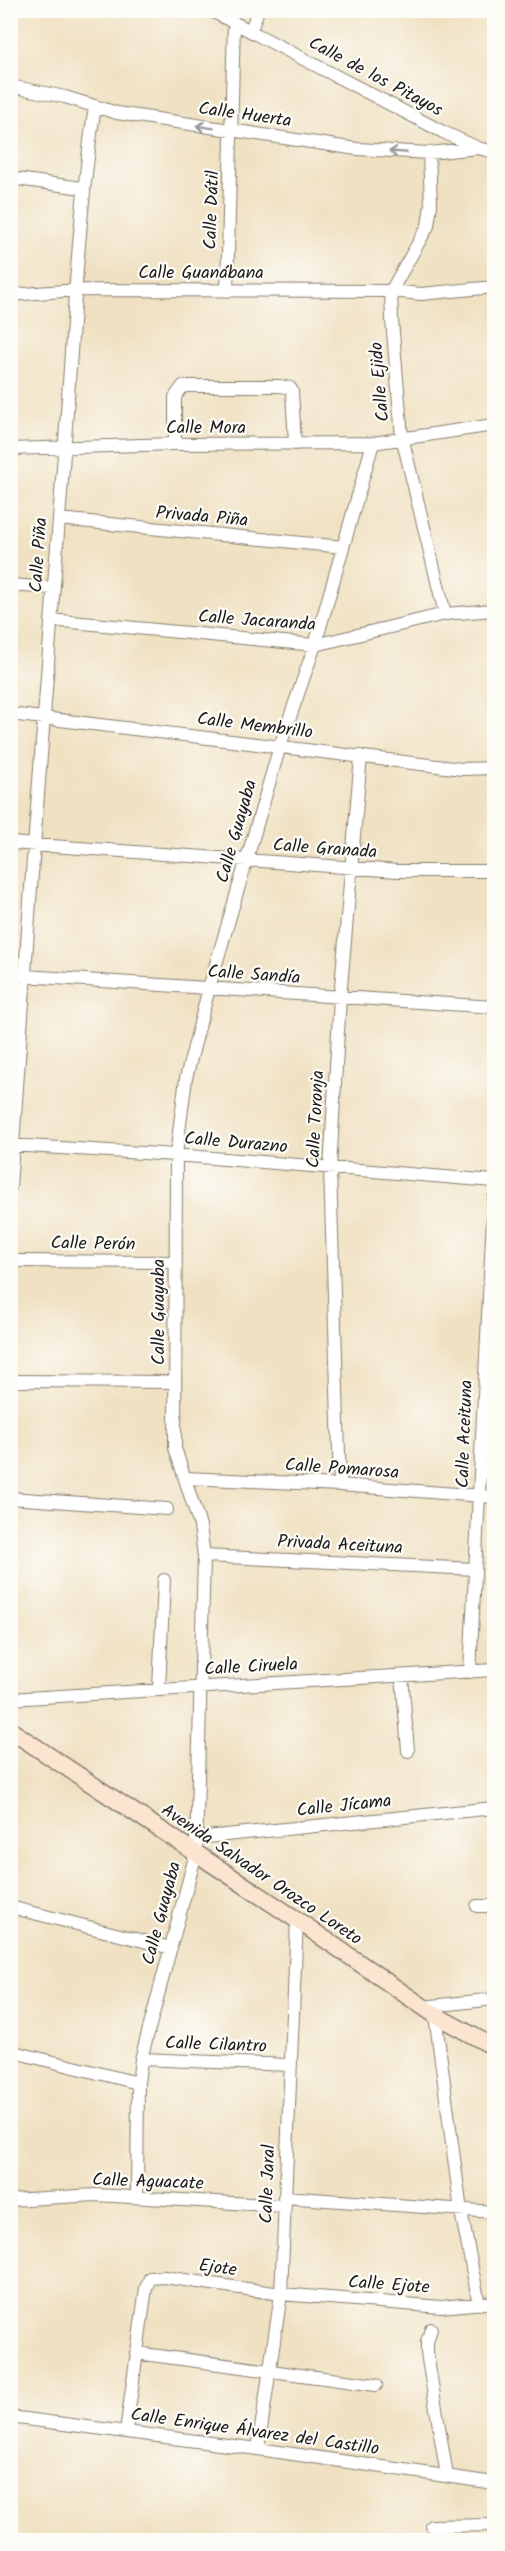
<svg xmlns="http://www.w3.org/2000/svg" width="505" height="2551" font-family="Kalam,sans-serif">
	<style>
		.lines { fill: none; stroke-linecap: round; stroke-linejoin: round }
		.street-casing { stroke: #867e6f; stroke-width: 14 }
		.secondary-casing { stroke: #867e6f; stroke-width: 19 }
		.street { stroke: #fff; stroke-width: 12 }
		.secondary { stroke: #fce5d0; stroke-width: 16 }
		.oneway { stroke: #999 }
		.labels { text-anchor: middle; stroke-width: 4.5; stroke-linejoin: round; paint-order: stroke }
		.street-label { font-size: 18px; fill: #1c1c1c; stroke: #fdfcf7 }
	</style>
	<rect width="100%" height="100%" fill="#fdfcf7"/>
	<filter id="ink" filterUnits="userSpaceOnUse"><feTurbulence type="fractalNoise" baseFrequency=".0167" numOctaves="2"/><feDisplacementMap in="SourceGraphic" scale="12" xChannelSelector="R" yChannelSelector="G"/><feConvolveMatrix kernelMatrix="1 2 1 2 8 2 1 2 1" color-interpolation-filters="sRGB"/></filter>
	<filter id="wash" filterUnits="userSpaceOnUse"><feTurbulence type="fractalNoise" baseFrequency=".008" numOctaves="4" result="noise"/><feDisplacementMap in="SourceGraphic" scale="24" xChannelSelector="R" yChannelSelector="G"/><feGaussianBlur stdDeviation="1.35" result="paint"/><feColorMatrix in="noise" values="0 0 0 0 0 0 0 0 0 0 0 0 0 0 0 0 0 1.4 0 .05"/><feComposite in="paint" operator="in"/></filter>
	<g filter="url(#wash)">
		<rect width="100%" height="100%" fill="#f0e1c2"/>
	</g>
	<g filter="url(#ink)">
		<g class="lines">
			<defs>
				<path id="street" d="M 210,10 L 443,132 L 478,148 L 494,152
					M 251,30 L 258,10
					M 10,86 L 65,97 L 117,113 L 357,149 L 429,153 L 478,148
					M 429,153 L 431,205 L 428,226 L 391,291 L 392,320 L 402,437 L 445,614
					M 10,178 L 82,188
					M 227,291 L 234,22
					M 10,295 L 77,290 L 391,291 L 421,294 L 494,287
					M 175,444 L 175,397 L 183,386 L 280,386 L 290,388 L 292,391 L 295,444
					M 10,449 L 175,444 L 373,443 L 494,425
					M 59,519 L 343,547
					M 10,585 L 53,588
					M 51,620 L 315,645 L 445,614 L 494,610
					M 10,714 L 462,769 L 494,768
					M 10,843 L 398,871 L 494,871
					M 10,975 L 494,1007
					M 10,1145 L 176,1155 L 494,1181
					M 10,1187 C 26,951 43,716 62,480 C 72,356 76,230 95,106
					M 10,1261 L 176,1262
					M 10,1381 L 175,1382
					M 186,1478 L 340,1485 L 494,1497
					M 340,1485 L 330,1169 L 340,998 L 361,756
					M 10,1498 L 167,1509
					M 204,1556 L 475,1569
					M 470,1672 L 494,1198
					M 402,1676 L 408,1751
					M 159,1689 L 164,1580
					M 10,1699 L 494,1670
					M 196,1838 L 494,1808
					M 477,1906 L 494,1906
					M 10,1907 L 171,1948
					M 423,2007 L 494,1999
					M 435,2015 L 461,2211 L 479,2304
					M 10,2051 L 138,2083
					M 141,2059 L 289,2065
					M 137,2197 L 138,2083 L 141,2059 L 196,1853 L 204,1556 L 200,1526 L 175,1448 L 176,1155 L 186,1078 L 209,988 L 280,746 L 315,645 L 373,443
					M 284,2197 L 494,2212
					M 10,2200 L 96,2195 L 284,2206
					M 431,2329 L 427,2342 L 427,2353 L 447,2476
					M 136,2353 L 376,2385
					M 10,2417 L 258,2449 L 494,2483
					M 126,2431 L 146,2288 L 150,2278 L 164,2277 L 281,2294 L 441,2307 L 494,2302
					M 258,2449 L 281,2294 L 297,1920
					M 432,2526 L 494,2525"/>
				<path id="secondary" d="M 10,1730 L 297,1920 L 435,2015 L 494,2047"/>
			</defs>
			<!-- street casing -->
			<use href="#street" class="street-casing"/>
			<!-- secondary casing -->
			<use href="#secondary" class="secondary-casing"/>
			<!-- street -->
			<use href="#street" class="street"/>
			<!-- secondary -->
			<use href="#secondary" class="secondary"/>
		</g>
		<!-- one-way arrows -->
		<defs><path id="oneway-shaft" d="M-6 0H5M1.5-3L5.5 0L1.5 3" fill="none" stroke-width="1.6" stroke-linecap="round" stroke-linejoin="round" transform="scale(1.5)"/></defs>
		<g class="oneway">
			<use href="#oneway-shaft" transform="translate(205 127) rotate(-171)"/>
			<use href="#oneway-shaft" transform="translate(398 152) rotate(-176)"/>
		</g>
	</g>
	<g class="labels">
		<!-- street labels -->
		<g class="street-label">
			<text transform="translate(376 76) rotate(28)" y="6">Calle de los Pitayos</text>
			<text transform="translate(245 114) rotate(8)" y="6">Calle Huerta</text>
			<text transform="translate(211 210) rotate(-88)" y="6">Calle Dátil</text>
			<text x="201" y="278">Calle Guanábana</text>
			<text transform="translate(379 382) rotate(-95)" y="6">Calle Ejido</text>
			<text x="206" y="433">Calle Mora</text>
			<text transform="translate(202 516) rotate(5)" y="6">Privada Piña</text>
			<text transform="translate(38 555) rotate(-86)" y="6">Calle Piña</text>
			<text transform="translate(257 620) rotate(4)" y="6">Calle Jacaranda</text>
			<text transform="translate(255 725) rotate(7)" y="6">Calle Membrillo</text>
			<text transform="translate(236 831) rotate(-74)" y="6">Calle Guayaba</text>
			<text transform="translate(325 848) rotate(4)" y="6">Calle Granada</text>
			<text transform="translate(254 974) rotate(4)" y="6">Calle Sandía</text>
			<text transform="translate(315 1119) rotate(-87)" y="6">Calle Toronja</text>
			<text transform="translate(236 1142) rotate(5)" y="6">Calle Durazno</text>
			<text transform="translate(93 1243) rotate(1)" y="6">Calle Perón</text>
			<text transform="translate(158 1312) rotate(-90)" y="6">Calle Guayaba</text>
			<text transform="translate(464 1434) rotate(-88)" y="6">Calle Aceituna</text>
			<text transform="translate(342 1468) rotate(4)" y="6">Calle Pomarosa</text>
			<text transform="translate(340 1544) rotate(3)" y="6">Privada Aceituna</text>
			<text transform="translate(251 1666) rotate(-3)" y="6">Calle Ciruela</text>
			<text transform="translate(344 1805) rotate(-6)" y="6">Calle Jícama</text>
			<text transform="translate(262 1874) rotate(34)" y="6">Avenida Salvador Orozco Loreto</text>
			<text transform="translate(161 1913) rotate(-75)" y="6">Calle Guayaba</text>
			<text transform="translate(216 2044) rotate(2)" y="6">Calle Cilantro</text>
			<text transform="translate(148 2181) rotate(2)" y="6">Calle Aguacate</text>
			<text transform="translate(267 2184) rotate(-88)" y="6">Calle Jaral</text>
			<text transform="translate(218 2267) rotate(8)" y="6">Ejote</text>
			<text transform="translate(389 2284) rotate(4)" y="6">Calle Ejote</text>
			<text transform="translate(255 2431) rotate(8)" y="6">Calle Enrique Álvarez del Castillo</text>
		</g>
	</g>
	<!-- margin -->
	<rect width="505" height="2551" fill="none" stroke="#fdfcf7" stroke-width="36"/>
</svg>
